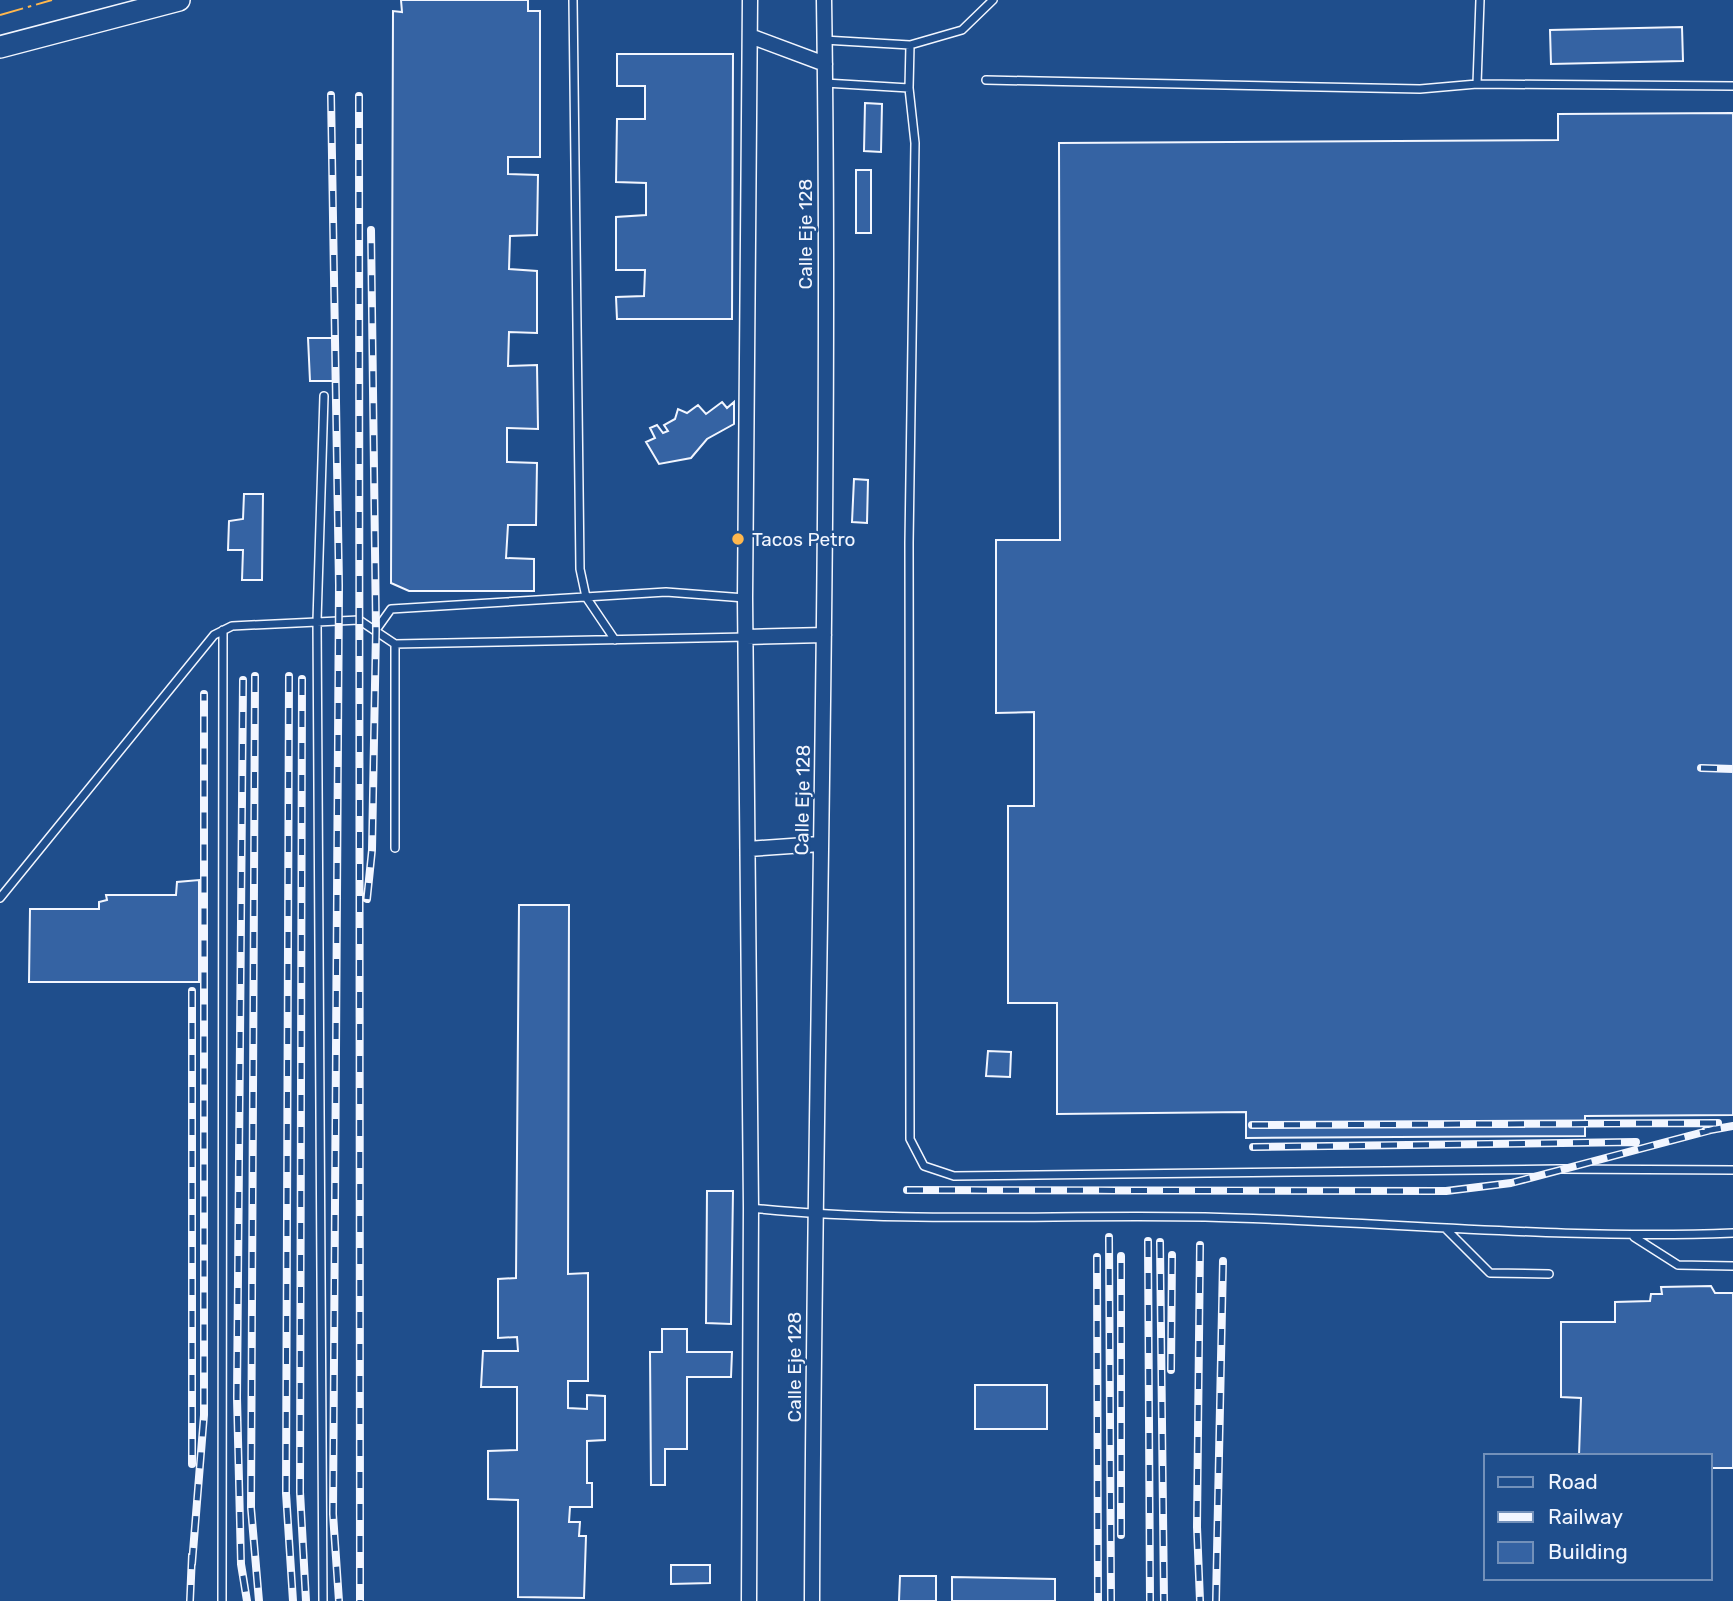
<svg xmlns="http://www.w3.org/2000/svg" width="1733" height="1601" font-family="Rubik,sans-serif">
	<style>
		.building { fill: #3563a3; stroke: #f2f6ff; stroke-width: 2 }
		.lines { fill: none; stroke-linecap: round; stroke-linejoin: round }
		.lane-casing { stroke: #f2f6ff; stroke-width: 10 }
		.street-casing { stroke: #f2f6ff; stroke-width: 17 }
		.secondary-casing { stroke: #f2f6ff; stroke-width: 24 }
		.lane { stroke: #1f4e8c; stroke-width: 7 }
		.street { stroke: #1f4e8c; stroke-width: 14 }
		.secondary { stroke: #1f4e8c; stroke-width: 21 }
		.rail-casing { stroke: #f2f6ff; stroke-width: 8 }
		.rail { stroke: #1f4e8c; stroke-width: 5; stroke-dasharray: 16; stroke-linecap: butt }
		.power { stroke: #ffb74d; stroke-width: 2; stroke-dasharray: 24 5 3.5 5; stroke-linecap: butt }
		.poi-dot { fill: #ffb74d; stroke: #1f4e8c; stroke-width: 2.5 }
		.labels { text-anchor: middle; stroke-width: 5; stroke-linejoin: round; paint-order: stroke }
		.street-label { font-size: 19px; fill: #f2f6ff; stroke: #1f4e8c }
		.poi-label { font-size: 19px; fill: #f2f6ff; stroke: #1f4e8c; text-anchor: start }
	</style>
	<rect width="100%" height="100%" fill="#1f4e8c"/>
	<!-- building -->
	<path class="building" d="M 401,0 L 528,0 L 528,11 L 540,11 L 540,157 L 508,157 L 508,174 L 538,175 L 537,235 L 510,236 L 509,269 L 537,271 L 537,333 L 509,332 L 508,366 L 537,365 L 538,429 L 507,428 L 507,462 L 537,463 L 536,525 L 508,525 L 506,558 L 534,559 L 534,591 L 409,591 L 391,583 L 393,11 L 402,12 Z
		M 1682,27 L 1683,61 L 1551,64 L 1550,30 Z
		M 617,54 L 733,54 L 732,319 L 617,319 L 616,297 L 644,296 L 645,270 L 616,270 L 616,217 L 646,215 L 646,183 L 616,182 L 617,119 L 645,119 L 645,86 L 617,86 Z
		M 865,103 L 882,104 L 881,152 L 864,151 Z
		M 1733,113 L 1733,1115 L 1585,1116 L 1585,1136 L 1246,1138 L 1246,1112 L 1057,1114 L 1057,1003 L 1008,1003 L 1008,806 L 1034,806 L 1034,712 L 996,713 L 996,540 L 1060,540 L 1059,143 L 1558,140 L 1558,114 Z
		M 856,170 L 871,170 L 871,233 L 856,233 Z
		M 308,338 L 335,338 L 335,381 L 310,381 Z
		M 722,402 L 727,408 L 734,402 L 734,424 L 707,439 L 691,458 L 659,464 L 646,442 L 655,438 L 650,428 L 657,425 L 663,433 L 668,431 L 664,425 L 675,419 L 678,409 L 687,413 L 698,405 L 706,414 Z
		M 854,479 L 868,480 L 867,523 L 852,522 Z
		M 244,494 L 263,494 L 262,580 L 242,580 L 243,550 L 228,550 L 229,521 L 243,519 Z
		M 199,880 L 199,982 L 29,982 L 30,909 L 99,909 L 99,902 L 107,900 L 106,895 L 176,895 L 177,882 Z
		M 519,905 L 569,905 L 568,1274 L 588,1273 L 588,1381 L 568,1381 L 568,1408 L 587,1409 L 587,1395 L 605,1396 L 605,1440 L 587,1441 L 587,1483 L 592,1483 L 592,1507 L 570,1507 L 569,1522 L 580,1522 L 579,1536 L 586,1536 L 584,1598 L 518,1597 L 518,1500 L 488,1499 L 488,1451 L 517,1450 L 517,1387 L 481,1387 L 483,1351 L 518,1351 L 517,1337 L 498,1338 L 498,1279 L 516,1278 Z
		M 988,1051 L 1011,1052 L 1010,1077 L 986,1076 Z
		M 707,1191 L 733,1191 L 731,1324 L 706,1323 Z
		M 1711,1286 L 1715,1293 L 1733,1293 L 1733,1468 L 1710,1468 L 1710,1456 L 1579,1456 L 1581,1398 L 1561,1397 L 1561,1322 L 1615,1322 L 1615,1302 L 1650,1301 L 1651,1294 L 1662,1294 L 1661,1287 Z
		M 662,1329 L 687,1329 L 687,1352 L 732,1352 L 731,1377 L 687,1377 L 687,1449 L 665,1449 L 665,1485 L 651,1485 L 650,1352 L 662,1352 Z
		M 975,1385 L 1047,1385 L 1047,1429 L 975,1429 Z
		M 671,1565 L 710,1565 L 710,1583 L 671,1584 Z
		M 900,1576 L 936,1576 L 936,1601 L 899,1601 Z
		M 952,1577 L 1055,1579 L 1055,1601 L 952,1601 Z"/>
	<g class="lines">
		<defs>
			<path id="lane" d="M 573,0 L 580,569 L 586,597 L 615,640
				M 993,0 L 962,30 L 910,45 L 909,88 L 915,143 L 909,543 L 910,1139 L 924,1166 L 954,1176 L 1559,1169 L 1733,1170
				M 824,40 L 910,45
				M 986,80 L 1420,89 L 1477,84 L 1480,0
				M 825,83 L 909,88
				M 1477,84 L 1733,86
				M 376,630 L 391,609 L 666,592 L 745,598
				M 395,644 L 395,848
				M 0,898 L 214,635 L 232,626 L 359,620 L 395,644 L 747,637
				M 751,1208 C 903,1224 1054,1214 1205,1217 C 1381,1221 1557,1240 1733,1233
				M 1446,1229 L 1490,1273 L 1549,1274
				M 1634,1237 L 1678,1265 L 1733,1266
				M 222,1601 L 223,630
				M 323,1601 L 317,621 L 324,396"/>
			<path id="street" d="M 750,36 L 825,64
				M 747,637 L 824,635
				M 748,849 L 820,844
				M 749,1601 L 751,1208 L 745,598 L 750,0
				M 812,1601 C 814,1067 832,534 824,0"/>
			<path id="secondary" d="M 0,47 L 179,0"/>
		</defs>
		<!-- lane casing -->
		<use href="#lane" class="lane-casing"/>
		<!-- street casing -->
		<use href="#street" class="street-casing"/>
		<!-- secondary casing -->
		<use href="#secondary" class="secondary-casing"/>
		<!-- lane -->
		<use href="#lane" class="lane"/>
		<!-- street -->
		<use href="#street" class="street"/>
		<!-- secondary -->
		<use href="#secondary" class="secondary"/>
		<defs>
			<path id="rail" d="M 331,95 L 339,585 L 333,1514 L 339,1601
				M 359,96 L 360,1601
				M 255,676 L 251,1508 L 259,1601
				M 289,676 L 286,1493 L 293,1601
				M 302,679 L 300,1492 L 306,1601
				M 243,680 L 237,1398 L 241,1564 L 247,1601
				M 1701,768 L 1733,769
				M 367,899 L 372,850 L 376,630 L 371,230
				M 192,991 L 192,1464
				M 1252,1125 L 1718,1123
				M 1705,1131 L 1733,1126
				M 1253,1147 L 1636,1142
				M 907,1190 L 1446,1191 L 1511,1183 L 1715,1129
				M 1109,1237 L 1111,1601
				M 1148,1241 L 1150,1601
				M 1160,1242 L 1164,1601
				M 1200,1245 L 1197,1527 L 1200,1601
				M 1097,1257 L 1098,1601
				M 1171,1370 L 1172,1255
				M 1121,1535 L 1121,1256
				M 192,1564 L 204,1415 L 204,694
				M 190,1601 L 192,1555
				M 1216,1601 L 1223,1261"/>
		</defs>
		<!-- rail casing -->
		<use href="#rail" class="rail-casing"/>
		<!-- rail -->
		<use href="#rail" class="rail"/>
		<!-- power -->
		<path class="power" d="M 0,15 L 52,0"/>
	</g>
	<!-- markers -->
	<circle class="poi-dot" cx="738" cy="539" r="7"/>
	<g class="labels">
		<!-- street labels -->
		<g class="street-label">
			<text transform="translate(805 234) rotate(-90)" y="7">Calle Eje 128</text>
			<text transform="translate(802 800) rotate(-89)" y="7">Calle Eje 128</text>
			<text transform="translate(794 1367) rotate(-90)" y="7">Calle Eje 128</text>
		</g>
		<!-- poi labels -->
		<g class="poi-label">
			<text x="752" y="546">Tacos Petro</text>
		</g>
	</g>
	<!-- legend -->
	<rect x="1484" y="1454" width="228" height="126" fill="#1f4e8c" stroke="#7391ba" stroke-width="2"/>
	<rect x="1498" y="1477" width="35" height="10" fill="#1f4e8c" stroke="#7391ba" stroke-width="2"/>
	<text x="1548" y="1489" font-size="21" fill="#f2f6ff">Road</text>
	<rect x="1498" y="1512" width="35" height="10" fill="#f2f6ff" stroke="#7391ba" stroke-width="2"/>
	<text x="1548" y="1524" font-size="21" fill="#f2f6ff">Railway</text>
	<rect x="1498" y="1542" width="35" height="21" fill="#3563a3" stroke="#7391ba" stroke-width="2"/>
	<text x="1548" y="1559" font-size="21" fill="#f2f6ff">Building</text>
</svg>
